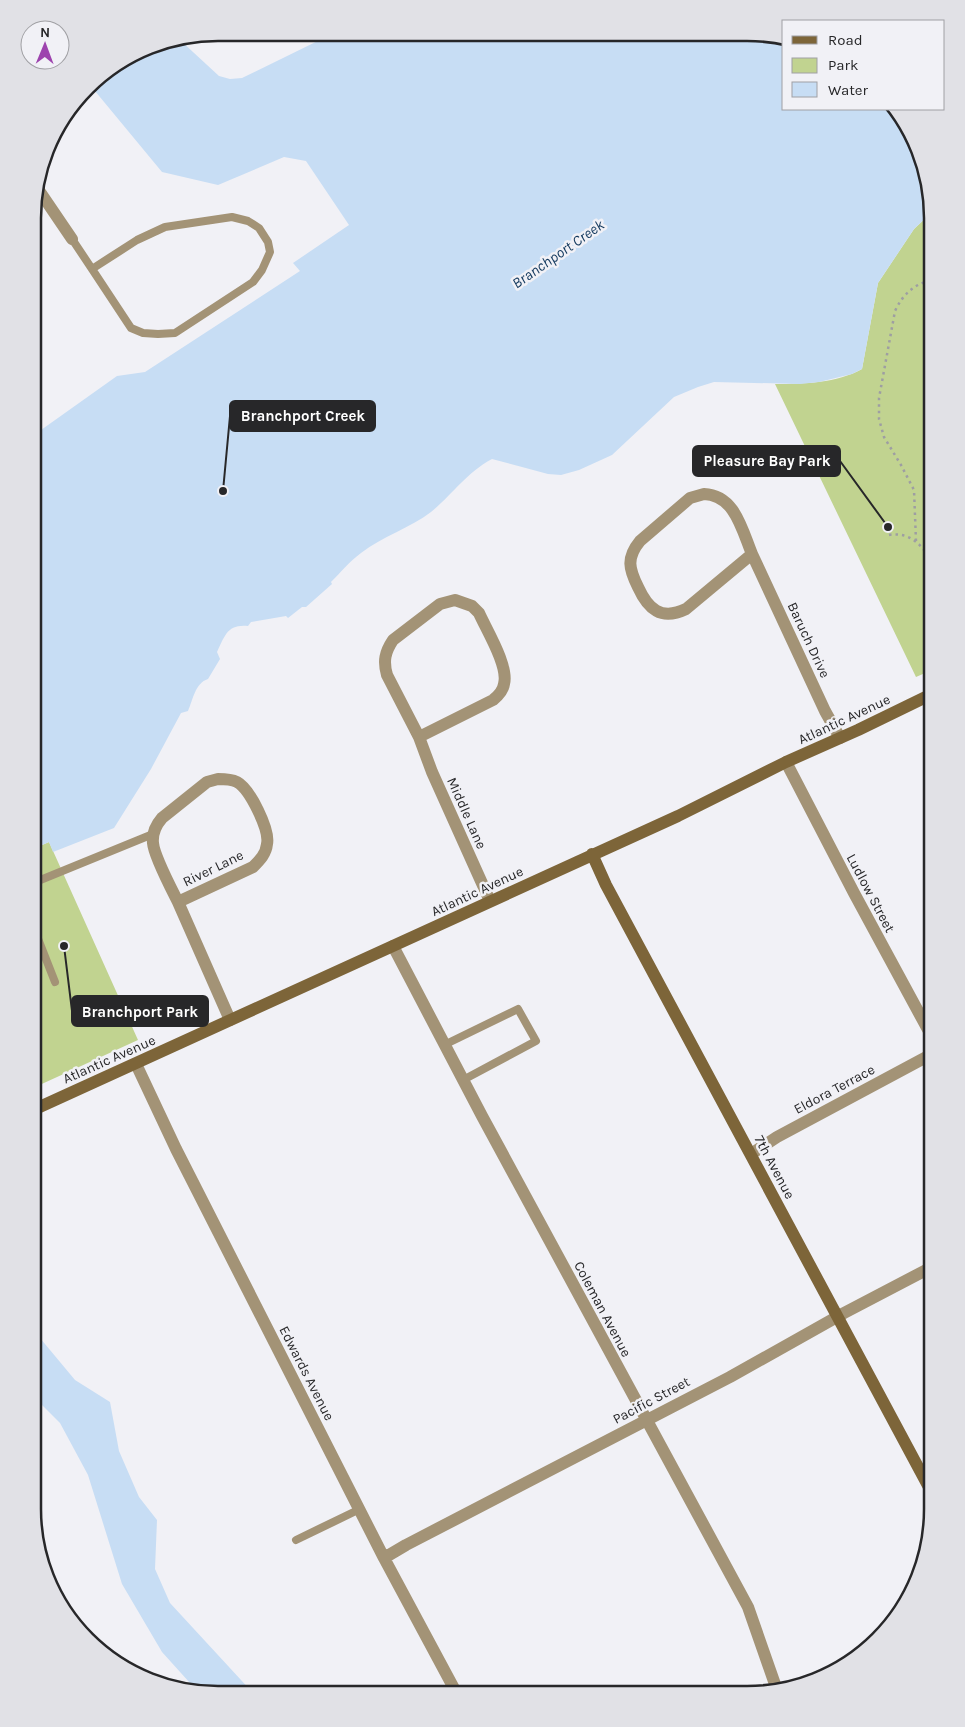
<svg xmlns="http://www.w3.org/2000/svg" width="965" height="1727" font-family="Karla,sans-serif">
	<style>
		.green { fill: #c1d390 }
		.water { fill: #c7ddf4 }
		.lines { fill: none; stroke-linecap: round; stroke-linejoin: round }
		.path { stroke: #9e9ea2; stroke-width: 2.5; stroke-dasharray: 2.5 4; stroke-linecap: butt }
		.lane { stroke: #a39376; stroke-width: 8 }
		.street { stroke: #a39376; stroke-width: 12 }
		.secondary { stroke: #7d6539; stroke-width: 12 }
		.labels { text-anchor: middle; stroke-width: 5; stroke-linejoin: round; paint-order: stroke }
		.street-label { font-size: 14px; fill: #272729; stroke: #f1f1f6 }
		.water-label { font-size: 15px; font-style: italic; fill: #12385d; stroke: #f1f1f6 }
		.rim { fill: none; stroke: #272729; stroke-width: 2.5 }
		.leader { fill: none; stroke: #272729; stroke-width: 2 }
		.callout-dot { fill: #272729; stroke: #f1f1f6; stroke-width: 2 }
		.callout { fill: #272729; stroke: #272729; stroke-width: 2 }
		.callout-label { font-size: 15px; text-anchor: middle; font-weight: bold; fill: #fff }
	</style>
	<rect width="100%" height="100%" fill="#f1f1f6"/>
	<!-- green -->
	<path class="green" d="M 932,212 L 932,670 L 916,677 L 775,384 C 804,384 837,383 862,369 L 878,283 L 914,229 Z
		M 49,842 L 138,1040 L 33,1088 L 33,849 Z"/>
	<!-- water -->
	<path class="water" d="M 334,33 L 783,36 L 784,109 L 896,109 L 901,115 L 923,158 L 932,212 L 914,229 L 878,283 L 862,369 L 852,374 L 819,382 L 800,384 L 714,382 L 698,387 L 674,397 L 612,455 L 579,470 L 561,475 L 548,474 L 492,459 C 466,473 453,494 431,512 C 410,528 383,536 361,553 C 350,561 341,572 331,582 L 332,584 L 306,607 L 302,607 L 288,618 L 286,616 L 251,622 L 248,626 C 227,624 225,636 217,652 L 220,659 L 208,679 C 195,683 193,700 188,711 L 181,713 L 151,769 L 114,828 L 53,852 L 49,842 L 33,849 L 34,435 L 117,376 L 145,372 L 300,271 L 293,263 L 349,225 L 306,161 L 284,157 L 218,185 L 162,172 L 90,85 L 95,79 L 147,46 L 180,40 L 219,76 L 230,79 L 242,78 Z
		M 33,1322 L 40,1338 L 75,1380 L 110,1402 L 119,1451 L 139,1497 L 157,1520 L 155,1569 L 170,1603 L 253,1693 L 199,1693 L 162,1652 L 122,1584 L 88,1475 L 60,1423 L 33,1396 Z"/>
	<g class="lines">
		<!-- path -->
		<path class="path" d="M 889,535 C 910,531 926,547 932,566
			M 916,541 L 914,490 L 901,465 L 884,437 L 879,419 L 879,398 L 895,311 C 903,294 914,284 932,280
			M 932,654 C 925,643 925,630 932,619"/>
		<!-- lane -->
		<path class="lane" d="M 72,239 L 92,269 L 131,328 L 143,333 L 158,334 L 175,333 L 253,282 L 262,270 L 270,252 L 268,242 L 259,228 L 248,221 L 232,217 L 165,227 L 137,240 L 92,269
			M 33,883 L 153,834
			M 33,926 L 55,982
			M 444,1045 L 518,1009 L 536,1041 L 463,1080
			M 296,1540 L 360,1509"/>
		<!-- street -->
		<path class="street" d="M 36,186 L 72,239
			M 704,494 C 735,495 742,530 752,554 L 686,609 C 661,621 648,609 638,587 C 629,569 626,558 640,541 L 690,498 Z
			M 752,554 L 825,711 L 840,738
			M 455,600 L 472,606 L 479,613 C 486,629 509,666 504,684 C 503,691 498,696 493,700 L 419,737 L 387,675 C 383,661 385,652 393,640 L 440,604 Z
			M 419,737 L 432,772 L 490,901
			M 786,762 L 854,893 L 932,1037
			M 218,779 C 225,779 231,779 237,782 C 250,789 270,830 267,844 C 266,854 260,860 253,867 L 178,902 C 171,888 154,856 153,843 C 152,833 156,825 162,818 L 207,782 Z
			M 178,902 L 230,1020
			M 393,946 L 482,1116 L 748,1607 L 777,1690
			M 136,1064 L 176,1149 L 384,1558 L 457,1694
			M 751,1154 L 777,1137 L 932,1054
			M 384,1558 L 406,1545 L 730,1377 L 844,1313 L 932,1267"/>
		<!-- secondary -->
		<path class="secondary" d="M 592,854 L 606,885 L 932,1493
			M 33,1110 L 678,816 L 786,762 L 858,730 L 932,694"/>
	</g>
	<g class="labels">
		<!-- street labels -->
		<g class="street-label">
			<text transform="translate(809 640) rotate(65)" y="5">Baruch Drive</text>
			<text transform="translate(844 719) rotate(-25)" y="5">Atlantic Avenue</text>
			<text transform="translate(467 813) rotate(66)" y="5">Middle Lane</text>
			<text transform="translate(213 868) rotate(-26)" y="5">River Lane</text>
			<text transform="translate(477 891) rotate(-25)" y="5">Atlantic Avenue</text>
			<text transform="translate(871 893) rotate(62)" y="5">Ludlow Street</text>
			<text transform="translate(109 1059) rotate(-24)" y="5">Atlantic Avenue</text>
			<text transform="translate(834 1089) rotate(-28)" y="5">Eldora Terrace</text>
			<text transform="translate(775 1167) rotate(62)" y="5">7th Avenue</text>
			<text transform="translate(603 1309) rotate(62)" y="5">Coleman Avenue</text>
			<text transform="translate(307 1373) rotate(63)" y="5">Edwards Avenue</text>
			<text transform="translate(651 1400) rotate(-28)" y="5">Pacific Street</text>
		</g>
		<!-- water labels -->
		<g class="water-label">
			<text transform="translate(558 254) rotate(-35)" y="5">Branchport Creek</text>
		</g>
	</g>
	<!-- crop -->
	<path d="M0 0H965V1727H0ZM218 41H747A177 177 0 0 1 924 218V1509A177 177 0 0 1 747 1686H218A177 177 0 0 1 41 1509V218A177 177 0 0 1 218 41Z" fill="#e1e1e6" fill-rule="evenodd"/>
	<path class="rim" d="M218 41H747A177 177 0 0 1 924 218V1509A177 177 0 0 1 747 1686H218A177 177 0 0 1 41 1509V218A177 177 0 0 1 218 41Z"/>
	<!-- callouts -->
	<path class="leader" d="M223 491L230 416M888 527L840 461M64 946L72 1011"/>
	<g class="callout-dot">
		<circle cx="223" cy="491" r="5"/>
		<circle cx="888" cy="527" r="5"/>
		<circle cx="64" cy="946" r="5"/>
	</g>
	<g class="callout">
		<rect x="230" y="401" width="145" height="30" rx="5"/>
		<rect x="693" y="446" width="147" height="30" rx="5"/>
		<rect x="72" y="996" width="136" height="30" rx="5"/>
	</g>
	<g class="callout-label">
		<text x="303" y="421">Branchport Creek</text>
		<text x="767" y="466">Pleasure Bay Park</text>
		<text x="140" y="1017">Branchport Park</text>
	</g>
	<!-- legend -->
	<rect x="782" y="20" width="162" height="90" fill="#f1f1f6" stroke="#a0a0a4"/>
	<rect x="792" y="36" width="25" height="8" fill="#7d6539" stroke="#a0a0a4"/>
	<text x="828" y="45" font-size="15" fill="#272729">Road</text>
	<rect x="792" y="58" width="25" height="15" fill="#c1d390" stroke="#a0a0a4"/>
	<text x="828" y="70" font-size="15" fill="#272729">Park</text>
	<rect x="792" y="82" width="25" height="15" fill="#c7ddf4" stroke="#a0a0a4"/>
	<text x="828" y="95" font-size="15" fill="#272729">Water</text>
	<!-- north arrow -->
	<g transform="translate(45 45) rotate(1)"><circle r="24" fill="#f1f1f6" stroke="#a0a0a4"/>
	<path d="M0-4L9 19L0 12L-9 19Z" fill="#9d43ae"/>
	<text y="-8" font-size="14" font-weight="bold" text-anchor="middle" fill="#272729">N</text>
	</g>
</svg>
